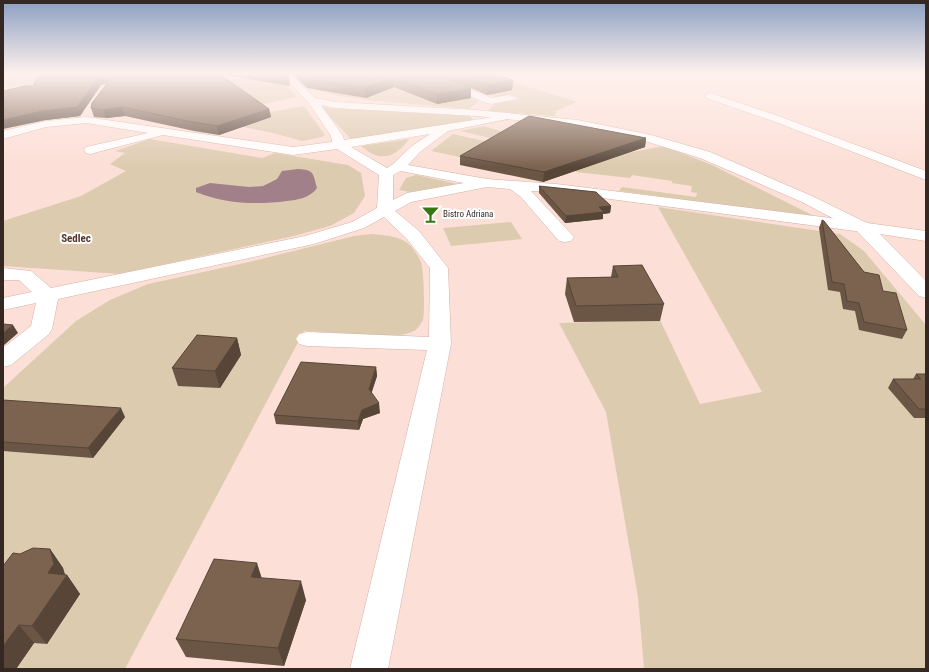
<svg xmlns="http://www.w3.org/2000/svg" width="929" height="672" font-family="'Roboto Condensed',sans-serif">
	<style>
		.green { fill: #ddcbb0 }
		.water { fill: #a18089 }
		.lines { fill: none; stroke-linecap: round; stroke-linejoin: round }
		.minor-casing { stroke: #d4b2a6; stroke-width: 1 }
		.tertiary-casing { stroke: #d4b2a6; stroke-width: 1 }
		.minor { fill: #fff; fill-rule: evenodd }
		.tertiary { fill: #fff; fill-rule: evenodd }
		.wall { fill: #6b5545 }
		.shaded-wall { fill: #574538 }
		.building { fill: #7c6350; stroke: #574538 }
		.labels { text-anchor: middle; stroke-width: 4; stroke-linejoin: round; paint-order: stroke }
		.far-poi-label { font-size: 9px; fill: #352823; stroke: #fff; text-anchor: start }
		.far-quarter-label { font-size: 11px; font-weight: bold; fill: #51362c; stroke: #fff }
	</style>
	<rect width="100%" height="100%" fill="#fcdfd6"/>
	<!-- green -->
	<path class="green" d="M 3,73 L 42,73 L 32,86 L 3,87 Z
		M 161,73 L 277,73 L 297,97 L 215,114 Z
		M 294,73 L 381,73 L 364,76 L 360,84 L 408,73 L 479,101 L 469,109 L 368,100 L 334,95 L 308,87 Z
		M 428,73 L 504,79 L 577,102 L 556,111 L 555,116 L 488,111 L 495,103 L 520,99 L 511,95 L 494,97 Z
		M 319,105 L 327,108 L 470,116 L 473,121 L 359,139 L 350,138 Z
		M 304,106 L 325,135 L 322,137 L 302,141 L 273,133 L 233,125 L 265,113 Z
		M 484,126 L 503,132 L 490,138 L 460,131 Z
		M 453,134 L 525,150 L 621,154 L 664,146 L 712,165 L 816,217 L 619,191 L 622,187 L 696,197 L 697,193 L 691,192 L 692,186 L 672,183 L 672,181 L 632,175 L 630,178 L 576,172 L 579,168 L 502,166 L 431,151 Z
		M 150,139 L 262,158 L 275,153 L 348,165 L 361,173 L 365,196 L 354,213 L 330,226 L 294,236 L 120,274 L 3,266 L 3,221 L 81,196 L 126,171 L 110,164 L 125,153 L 115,151 Z
		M 409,139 C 395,158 380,163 361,146 Z
		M 416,175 L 458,184 L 410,192 L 399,190 L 406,178 Z
		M 658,207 L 840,234 L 864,251 L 926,325 L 926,669 L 644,669 L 638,597 L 606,412 L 559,323 L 660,320 L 700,404 L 762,392 Z
		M 511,222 L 522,239 L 451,246 L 443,228 Z
		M 371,234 C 383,235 402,236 411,246 C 414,250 419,257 421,262 C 424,270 425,312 423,320 C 422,322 419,326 418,328 C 410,335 399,335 389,336 L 304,331 L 125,669 L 3,669 L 3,388 L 76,321 L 110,300 L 148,284 L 249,262 L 354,236 Z"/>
	<!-- water -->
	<path class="water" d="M 298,169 C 314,170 313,173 317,188 C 310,198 297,200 287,201 C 256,205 225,204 196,192 L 196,188 L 210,183 L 249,187 L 263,186 L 277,179 L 282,171 Z"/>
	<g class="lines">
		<defs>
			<path id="minor" d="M 414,73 L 427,73 L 492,98 L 509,95 L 514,98 L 513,100 L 491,104 L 487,103 Z
				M 710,93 L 781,117 L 926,171 L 926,180 L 773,121 L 706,98 L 705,96 Z
				M 312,97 L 316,98 L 343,136 L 344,140 L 493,117 L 509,113 L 514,116 L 513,118 L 448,131 L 420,152 L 408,165 L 487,179 L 556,184 L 863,222 L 869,223 L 871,227 L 869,231 L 863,232 L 556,192 L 531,191 L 574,237 L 571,241 L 565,242 L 559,241 L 521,197 L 510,189 L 487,187 L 411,202 L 395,211 L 419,231 L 448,268 L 451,344 L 388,669 L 350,669 L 427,350 L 307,346 L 299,344 L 296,339 L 299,334 L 307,332 L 429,337 L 430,268 L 407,239 L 384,217 L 364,228 L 314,244 L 58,299 L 52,329 L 49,334 L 11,365 L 3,367 L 3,348 L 31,326 L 36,303 L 3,310 L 3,298 L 32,292 L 19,280 L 3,280 L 3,268 L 31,271 L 51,288 L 305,236 L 352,222 L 377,208 L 379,175 L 337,149 L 293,155 L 163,135 L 90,154 L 86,153 L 84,150 L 86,147 L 148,133 L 86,123 L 46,127 L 3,139 L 3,131 L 46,121 L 86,117 L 293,147 L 332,142 L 331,136 L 307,100 ZM 430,134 L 412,146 L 393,164 L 387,168 L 351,147 ZM 400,171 L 464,183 L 407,193 L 393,200 L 393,175 Z"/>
			<path id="tertiary" d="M 280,73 L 289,73 L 315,98 L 335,102 L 476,110 L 578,120 L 651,135 L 710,152 L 812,196 L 867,223 L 926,231 L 926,241 L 880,234 L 926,281 L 926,298 L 919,296 L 857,231 L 802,202 L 700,158 L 648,142 L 578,126 L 476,116 L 335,108 L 308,102 Z"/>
		</defs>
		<!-- minor casing -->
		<use href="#minor" class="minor-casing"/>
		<!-- tertiary casing -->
		<use href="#tertiary" class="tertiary-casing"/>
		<!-- minor -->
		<use href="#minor" class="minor"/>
		<!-- tertiary -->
		<use href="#tertiary" class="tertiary"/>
	</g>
	<!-- wall -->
	<path class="wall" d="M 39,73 L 126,73 L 127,76 L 158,73 L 286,73 L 289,76 L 290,86 L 219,74 L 269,109 L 271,117 L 219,135 L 194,131 L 125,116 L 106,118 L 94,117 L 91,108 L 106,84 L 105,84 L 101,85 L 80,116 L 46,120 L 33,86 Z
		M 291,73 L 369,73 L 362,75 L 369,77 L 374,74 L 374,73 L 491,73 L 513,80 L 512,90 L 487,95 L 471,88 L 471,98 L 437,104 L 394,87 L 366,98 L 307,88 Z
		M 646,138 L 645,147 L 543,182 L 460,165 L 460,156 Z
		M 539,186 L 611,206 L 610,213 L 603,214 L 603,219 L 565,223 L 539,193 Z
		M 822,220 L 864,272 L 883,291 L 907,330 L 902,339 L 859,330 L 855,311 L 843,309 L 840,292 L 828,290 L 819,228 Z
		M 613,266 L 664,304 L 660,321 L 574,322 L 565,294 L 567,278 L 611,277 Z
		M 237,338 L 241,355 L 220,388 L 178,386 L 172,368 Z
		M 376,367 L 377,376 L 371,393 L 380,413 L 363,419 L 359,430 L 276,424 L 274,415 Z
		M 916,374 L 926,374 L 926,418 L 914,418 L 888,388 L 893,379 L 913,379 Z
		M 3,400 L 125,417 L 93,458 L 3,451 Z
		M 50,549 L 63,568 L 65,575 L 67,575 L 80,594 L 47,644 L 34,643 L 16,669 L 3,669 L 20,554 Z
		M 262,578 L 306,600 L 284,666 L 186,657 L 176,639 Z"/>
	<!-- shaded-wall -->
	<path class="shaded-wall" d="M 124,73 L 126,73 L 127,78 L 122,76 Z
		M 354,73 L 369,73 L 358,76 Z
		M 102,76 L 105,84 L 101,85 L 80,116 L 46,120 L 3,129 L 3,120 Z
		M 393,77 L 394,87 L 366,98 L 365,88 Z
		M 513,80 L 512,90 L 487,95 L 488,85 Z
		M 471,88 L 471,98 L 437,104 L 437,94 Z
		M 122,107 L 125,116 L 106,118 L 103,110 Z
		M 269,109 L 271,117 L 219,135 L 217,126 Z
		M 646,138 L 645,147 L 543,182 L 544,172 Z
		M 611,206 L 610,213 L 603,214 L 603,219 L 565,223 L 566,216 L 599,207 Z
		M 13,325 L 18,333 L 3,346 L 3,333 Z
		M 237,338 L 241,355 L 220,388 L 215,371 Z
		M 376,367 L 377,376 L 370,398 L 369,389 Z
		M 379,403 L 380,413 L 363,419 L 359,430 L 358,421 L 362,410 Z
		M 121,408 L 125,417 L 93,458 L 88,448 Z
		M 50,549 L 63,568 L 66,578 L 67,575 L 80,594 L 47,644 L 32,626 Z
		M 257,563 L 263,582 L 251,577 Z
		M 301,581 L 306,600 L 284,666 L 278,648 Z
		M 19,625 L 34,643 L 16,669 L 3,669 L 3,646 Z"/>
	<!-- building -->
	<path class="building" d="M 39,73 L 124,73 L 122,76 L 158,73 L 218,73 L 269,109 L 217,126 L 192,122 L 122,107 L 103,110 L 91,108 L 92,103 L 109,81 L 108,79 L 102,76 L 98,78 L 77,107 L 42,111 L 3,120 L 3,91 L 25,86 L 33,86 Z
		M 268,73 L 286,73 L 289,76 Z
		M 299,73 L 357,73 L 369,77 L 374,74 L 374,73 L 433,73 L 471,88 L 437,94 L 393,77 L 365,88 L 306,79 Z
		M 455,73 L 491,73 L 513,80 L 488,85 Z
		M 529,116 L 646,138 L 544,172 L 460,156 Z
		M 539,186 L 596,192 L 611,206 L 599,207 L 604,212 L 566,216 Z
		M 822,220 L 824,221 L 864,272 L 879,275 L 883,291 L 896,293 L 907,330 L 864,322 L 859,303 L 847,301 L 844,284 L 832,282 Z
		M 642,265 L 664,304 L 576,306 L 567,278 L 618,277 L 613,266 Z
		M 3,324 L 13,325 L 3,333 Z
		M 197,335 L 237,338 L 215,371 L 172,368 Z
		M 301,362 L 376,367 L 369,389 L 379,403 L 362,410 L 358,421 L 274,415 Z
		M 916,374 L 926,374 L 926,409 L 919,409 L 893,379 L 921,379 Z
		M 3,400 L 121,408 L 88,448 L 3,442 Z
		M 33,548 L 50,549 L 54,564 L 48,573 L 67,575 L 32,626 L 19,625 L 3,646 L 3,566 L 13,553 L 20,554 Z
		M 214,559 L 257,563 L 251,577 L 301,581 L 278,648 L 176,639 Z"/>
	<!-- sky -->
	<linearGradient id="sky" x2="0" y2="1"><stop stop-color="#8b9fc2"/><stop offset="0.44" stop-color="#fef1ed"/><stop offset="1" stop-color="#fef1ed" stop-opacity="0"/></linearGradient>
	<rect width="929" height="167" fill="url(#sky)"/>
	<!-- icons -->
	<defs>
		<symbol id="bar-bare" viewBox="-9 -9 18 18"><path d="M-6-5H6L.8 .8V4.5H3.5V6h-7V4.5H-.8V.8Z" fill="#377610" stroke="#fff" stroke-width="2.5" paint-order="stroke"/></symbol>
	</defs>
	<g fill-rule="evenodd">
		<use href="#bar-bare" x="418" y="202" width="25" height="25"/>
	</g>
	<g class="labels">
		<!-- far-poi labels -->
		<g class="far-poi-label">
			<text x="443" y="217">Bistro Adriana</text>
		</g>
		<!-- far-quarter labels -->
		<g class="far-quarter-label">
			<text x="76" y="242">Sedlec</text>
		</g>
	</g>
	<!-- border -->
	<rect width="929" height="672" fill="none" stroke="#352823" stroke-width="8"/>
</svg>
